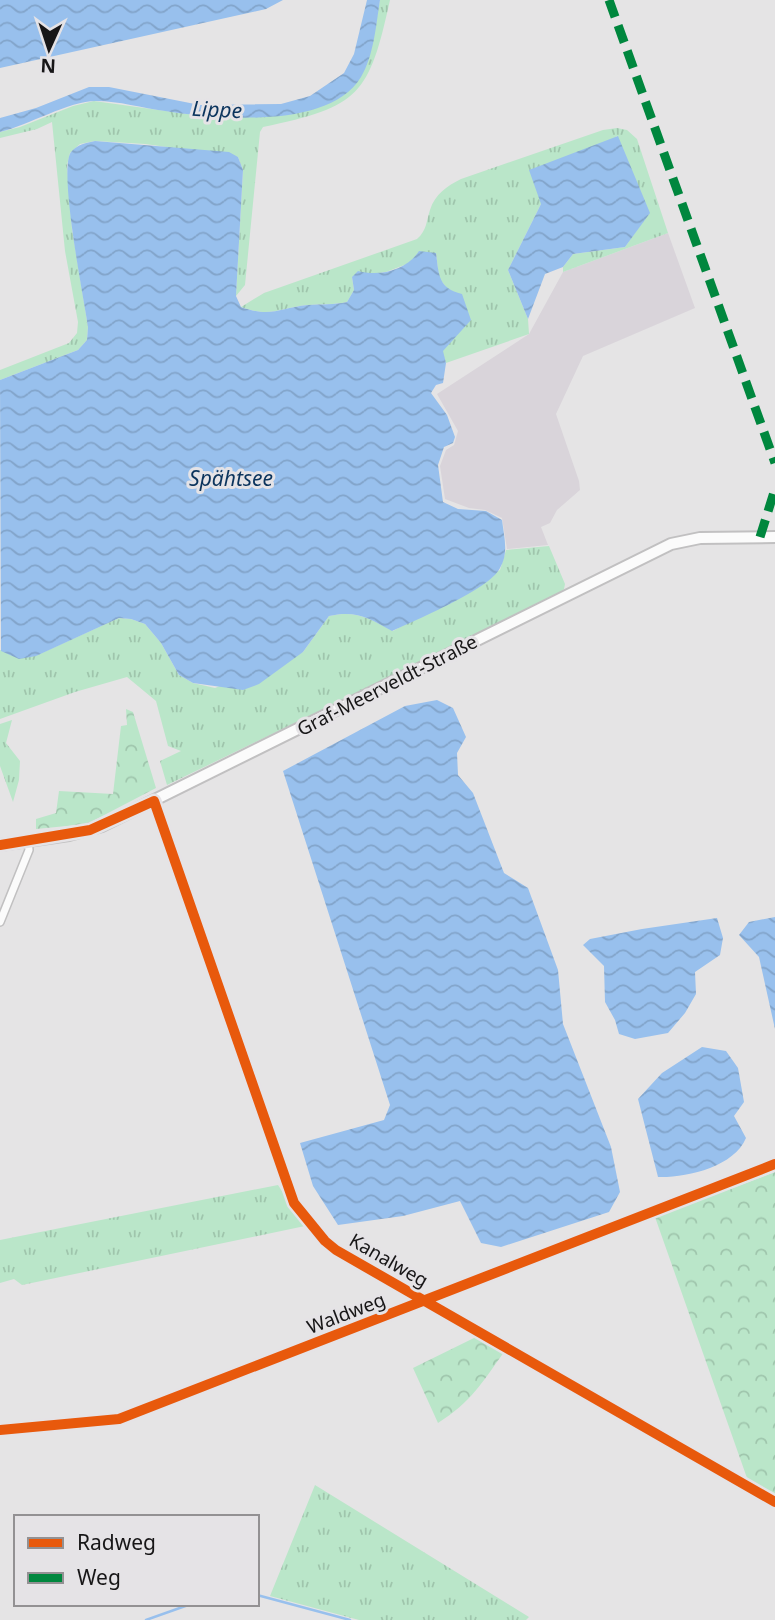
<svg xmlns="http://www.w3.org/2000/svg" width="775" height="1620" font-family="'Noto Sans',sans-serif">
	<style>
		.built { fill: #d9d4da }
		.grass { fill: url(#grass-tufts) }
		.forest { fill: url(#forest-crowns) }
		.water { fill: url(#water-waves) }
		.lines { fill: none; stroke-linecap: round; stroke-linejoin: round }
		.stream { stroke: #98c0ed; stroke-width: 2.5 }
		.minor-casing { stroke: #c1c0c1; stroke-width: 10 }
		.secondary-casing { stroke: #c1c0c1; stroke-width: 14 }
		.minor { stroke: #fbfbfb; stroke-width: 7 }
		.secondary { stroke: #fbfbfb; stroke-width: 10 }
		.quiet { stroke: #00873e; stroke-width: 9; stroke-dasharray: 18 9; stroke-linecap: butt }
		.cycleway-casing { stroke: #e5e3e6; stroke-width: 15 }
		.cycleway { stroke: #e8590c; stroke-width: 10 }
		.labels { text-anchor: middle; stroke-width: 6; stroke-linejoin: round; paint-order: stroke }
		.street-label { font-size: 19px; fill: #171617; stroke: #e5e3e6 }
		.water-label { font-size: 21px; font-style: italic; fill: #0b345d; stroke: #e5e3e6 }
	</style>
	<defs>
		<pattern id="grass-tufts" width="24" height="20" patternUnits="userSpaceOnUse" patternTransform="scale(1.75)"><rect width="24" height="20" fill="#bae6c9"/><path d="M3 7l-1-3M5 7V3M7 7l1-3M15 17l-1-3M17 17v-4M19 17l1-3" fill="none" stroke="#9fc5ac"/></pattern>
		<pattern id="forest-crowns" width="20" height="18" patternUnits="userSpaceOnUse" patternTransform="scale(1.75)"><rect width="20" height="18" fill="#bae6c9"/><path d="M2 6a3 3 0 1 1 6 0M12 15a3 3 0 1 1 6 0" fill="none" stroke="#9fc5ac"/></pattern>
		<pattern id="water-waves" width="16" height="10" patternUnits="userSpaceOnUse" patternTransform="scale(1.75)"><rect width="16" height="10" fill="#98c0ed"/><path d="M0 5q4-4 8 0t8 0" fill="none" stroke="#82a4ca"/></pattern>
	</defs>
	<rect width="100%" height="100%" fill="#e5e4e5"/>
	<!-- built -->
	<path class="built" d="M 668,233 L 695,308 L 583,356 L 556,414 L 579,481 L 580,490 L 557,510 L 550,523 L 541,527 L 548,545 L 507,549 L 502,518 L 485,510 L 469,508 L 445,499 L 440,466 L 446,450 L 454,445 L 458,431 L 437,394 L 529,334 L 563,272 Z"/>
	<!-- grass -->
	<path class="grass" d="M 380,0 L 390,0 C 369,95 360,107 263,127 L 260,132 L 245,285 L 236,296 L 243,170 L 238,157 L 145,144 L 95,141 L 80,144 L 70,153 L 67,165 L 72,229 L 88,327 L 87,340 L 78,350 L 0,380 L 0,370 L 69,343 L 77,333 L 78,322 L 65,251 L 52,122 L 37,129 L 0,138 L 0,132 L 20,127 L 73,106 L 94,101 L 202,116 L 318,107 L 371,50 Z
		M 617,128 L 627,130 L 637,139 L 668,233 L 563,272 L 563,267 L 573,254 L 625,247 L 649,213 L 617,136 L 541,204 L 508,270 L 528,319 L 529,334 L 446,363 L 442,352 L 449,291 L 439,278 L 436,253 L 386,272 L 352,277 L 354,290 L 347,302 C 334,305 321,304 308,305 C 279,308 271,318 241,307 L 264,293 L 417,239 C 427,230 426,222 430,210 C 435,194 447,186 461,179 L 603,130 Z
		M 549,546 L 565,584 L 564,589 L 559,595 L 167,785 L 160,761 L 181,751 L 168,746 L 156,701 L 127,677 L 75,692 L 0,719 L 0,650 L 35,656 L 119,618 L 131,619 L 145,624 L 161,643 L 179,675 L 193,683 L 215,688 L 303,652 L 329,616 C 356,610 369,618 393,631 L 500,570 L 506,550 Z
		M 12,720 L 6,743 L 20,761 L 19,780 L 13,802 L 0,766 L 0,724 Z
		M 278,1185 L 305,1226 L 22,1285 L 14,1279 L 0,1283 L 0,1240 Z
		M 315,1485 L 529,1617 L 526,1620 L 359,1620 L 270,1596 Z"/>
	<!-- forest -->
	<path class="forest" d="M 126,709 L 133,712 L 156,788 L 87,824 L 36,829 L 36,819 L 56,813 L 59,791 L 113,794 L 121,726 L 127,725 Z
		M 775,1172 L 775,1495 L 747,1478 L 655,1217 Z
		M 478,1336 L 504,1352 C 482,1383 471,1402 438,1423 L 413,1368 Z"/>
	<!-- water -->
	<path class="water" d="M 0,0 L 283,0 L 266,9 L 0,68 Z
		M 367,0 L 380,0 C 376,25 374,55 361,77 C 329,130 217,119 165,111 C 142,108 119,101 96,101 C 69,101 29,125 0,132 L 0,118 L 36,108 L 89,87 L 109,87 L 200,105 L 281,104 L 310,96 L 344,73 L 354,54 Z
		M 618,136 L 650,213 L 625,247 L 573,254 L 563,267 L 545,274 L 528,319 L 508,270 L 541,204 L 529,170 Z
		M 95,141 L 229,152 L 238,157 L 243,170 L 236,296 L 241,307 C 271,318 279,308 308,305 C 321,304 334,305 347,302 L 354,290 L 352,277 L 358,271 C 380,277 407,270 419,251 L 436,253 C 439,275 438,288 462,294 L 471,320 L 443,351 L 446,363 L 443,383 L 436,385 L 431,393 L 447,415 L 455,437 L 453,443 L 444,447 L 438,465 L 443,502 L 458,509 L 486,511 L 502,520 C 504,537 509,553 500,568 C 490,589 416,620 392,631 C 369,618 356,610 329,616 L 303,652 L 259,684 L 243,690 L 193,683 L 179,675 L 161,643 L 145,624 L 131,619 L 119,618 L 36,656 L 19,659 L 1,651 L 0,380 L 78,350 L 87,340 L 88,327 C 84,299 58,170 71,152 C 78,144 86,143 95,141 Z
		M 437,700 L 453,708 L 466,737 L 457,753 L 458,775 L 473,793 L 504,873 L 528,888 L 558,970 L 563,1024 L 611,1147 L 620,1192 L 609,1212 L 501,1247 L 481,1243 L 460,1201 L 403,1216 L 338,1225 L 313,1186 L 300,1143 L 384,1120 L 390,1105 L 283,771 L 405,706 Z
		M 775,917 L 775,1029 L 759,957 L 739,935 L 749,922 Z
		M 717,918 L 723,938 L 720,955 L 695,972 L 696,994 L 685,1013 L 668,1033 L 635,1039 L 619,1034 L 615,1020 L 605,1002 L 604,966 L 583,945 L 590,939 L 642,929 Z
		M 702,1047 L 726,1051 L 738,1068 L 744,1102 L 734,1116 L 746,1138 C 734,1167 686,1178 658,1177 L 638,1099 L 662,1073 Z"/>
	<g class="lines">
		<!-- stream -->
		<path class="stream" d="M 257,1595 L 350,1620
			M 146,1620 L 191,1604"/>
		<defs>
			<path id="minor" d="M 154,801 L 294,1203 L 325,1241 L 336,1250 L 775,1502
				M 0,922 L 29,850 L 28,841
				M 0,1430 L 119,1419 L 775,1164"/>
			<path id="secondary" d="M 0,845 L 69,835 L 102,826 L 671,544 L 700,538 L 775,537"/>
		</defs>
		<!-- minor casing -->
		<use href="#minor" class="minor-casing"/>
		<!-- secondary casing -->
		<use href="#secondary" class="secondary-casing"/>
		<!-- minor -->
		<use href="#minor" class="minor"/>
		<!-- secondary -->
		<use href="#secondary" class="secondary"/>
		<!-- quiet -->
		<path class="quiet" d="M 609,0 L 775,463
			M 760,537 L 775,489"/>
		<defs>
			<path id="cycleway" d="M 0,845 L 90,830 L 154,801 L 294,1203 L 325,1241 L 336,1250 L 775,1502
				M 0,1430 L 119,1419 L 775,1164"/>
		</defs>
		<!-- cycleway casing -->
		<use href="#cycleway" class="cycleway-casing"/>
		<!-- cycleway -->
		<use href="#cycleway" class="cycleway"/>
	</g>
	<g class="labels">
		<!-- street labels -->
		<g class="street-label">
			<text transform="translate(387 685) rotate(-27)" y="7">Graf-Meerveldt-Straße</text>
			<text transform="translate(389 1260) rotate(30)" y="7">Kanalweg</text>
			<text transform="translate(346 1313) rotate(-21)" y="7">Waldweg</text>
		</g>
		<!-- water labels -->
		<g class="water-label">
			<text transform="translate(217 110) rotate(3)" y="7">Lippe</text>
			<text x="231" y="486">Spähtsee</text>
		</g>
	</g>
	<!-- legend -->
	<rect x="14" y="1515" width="245" height="91" fill="#e5e3e6" stroke="#939193" stroke-width="2"/>
	<rect x="28" y="1538" width="35" height="10" fill="#e8590c" stroke="#939193" stroke-width="2"/>
	<text x="77" y="1550" font-size="21" fill="#171617">Radweg</text>
	<rect x="28" y="1573" width="35" height="10" fill="#00873e" stroke="#939193" stroke-width="2"/>
	<text x="77" y="1585" font-size="21" fill="#171617">Weg</text>
	<!-- north arrow -->
	<g transform="translate(49 49) rotate(183)" stroke="#e5e3e6" stroke-width="5" paint-order="stroke">
	<path d="M0-5L12 26L0 18L-12 26Z" fill="#171617"/>
	<text y="-10" font-size="19" font-weight="bold" text-anchor="middle" fill="#171617">N</text>
	</g>
</svg>
